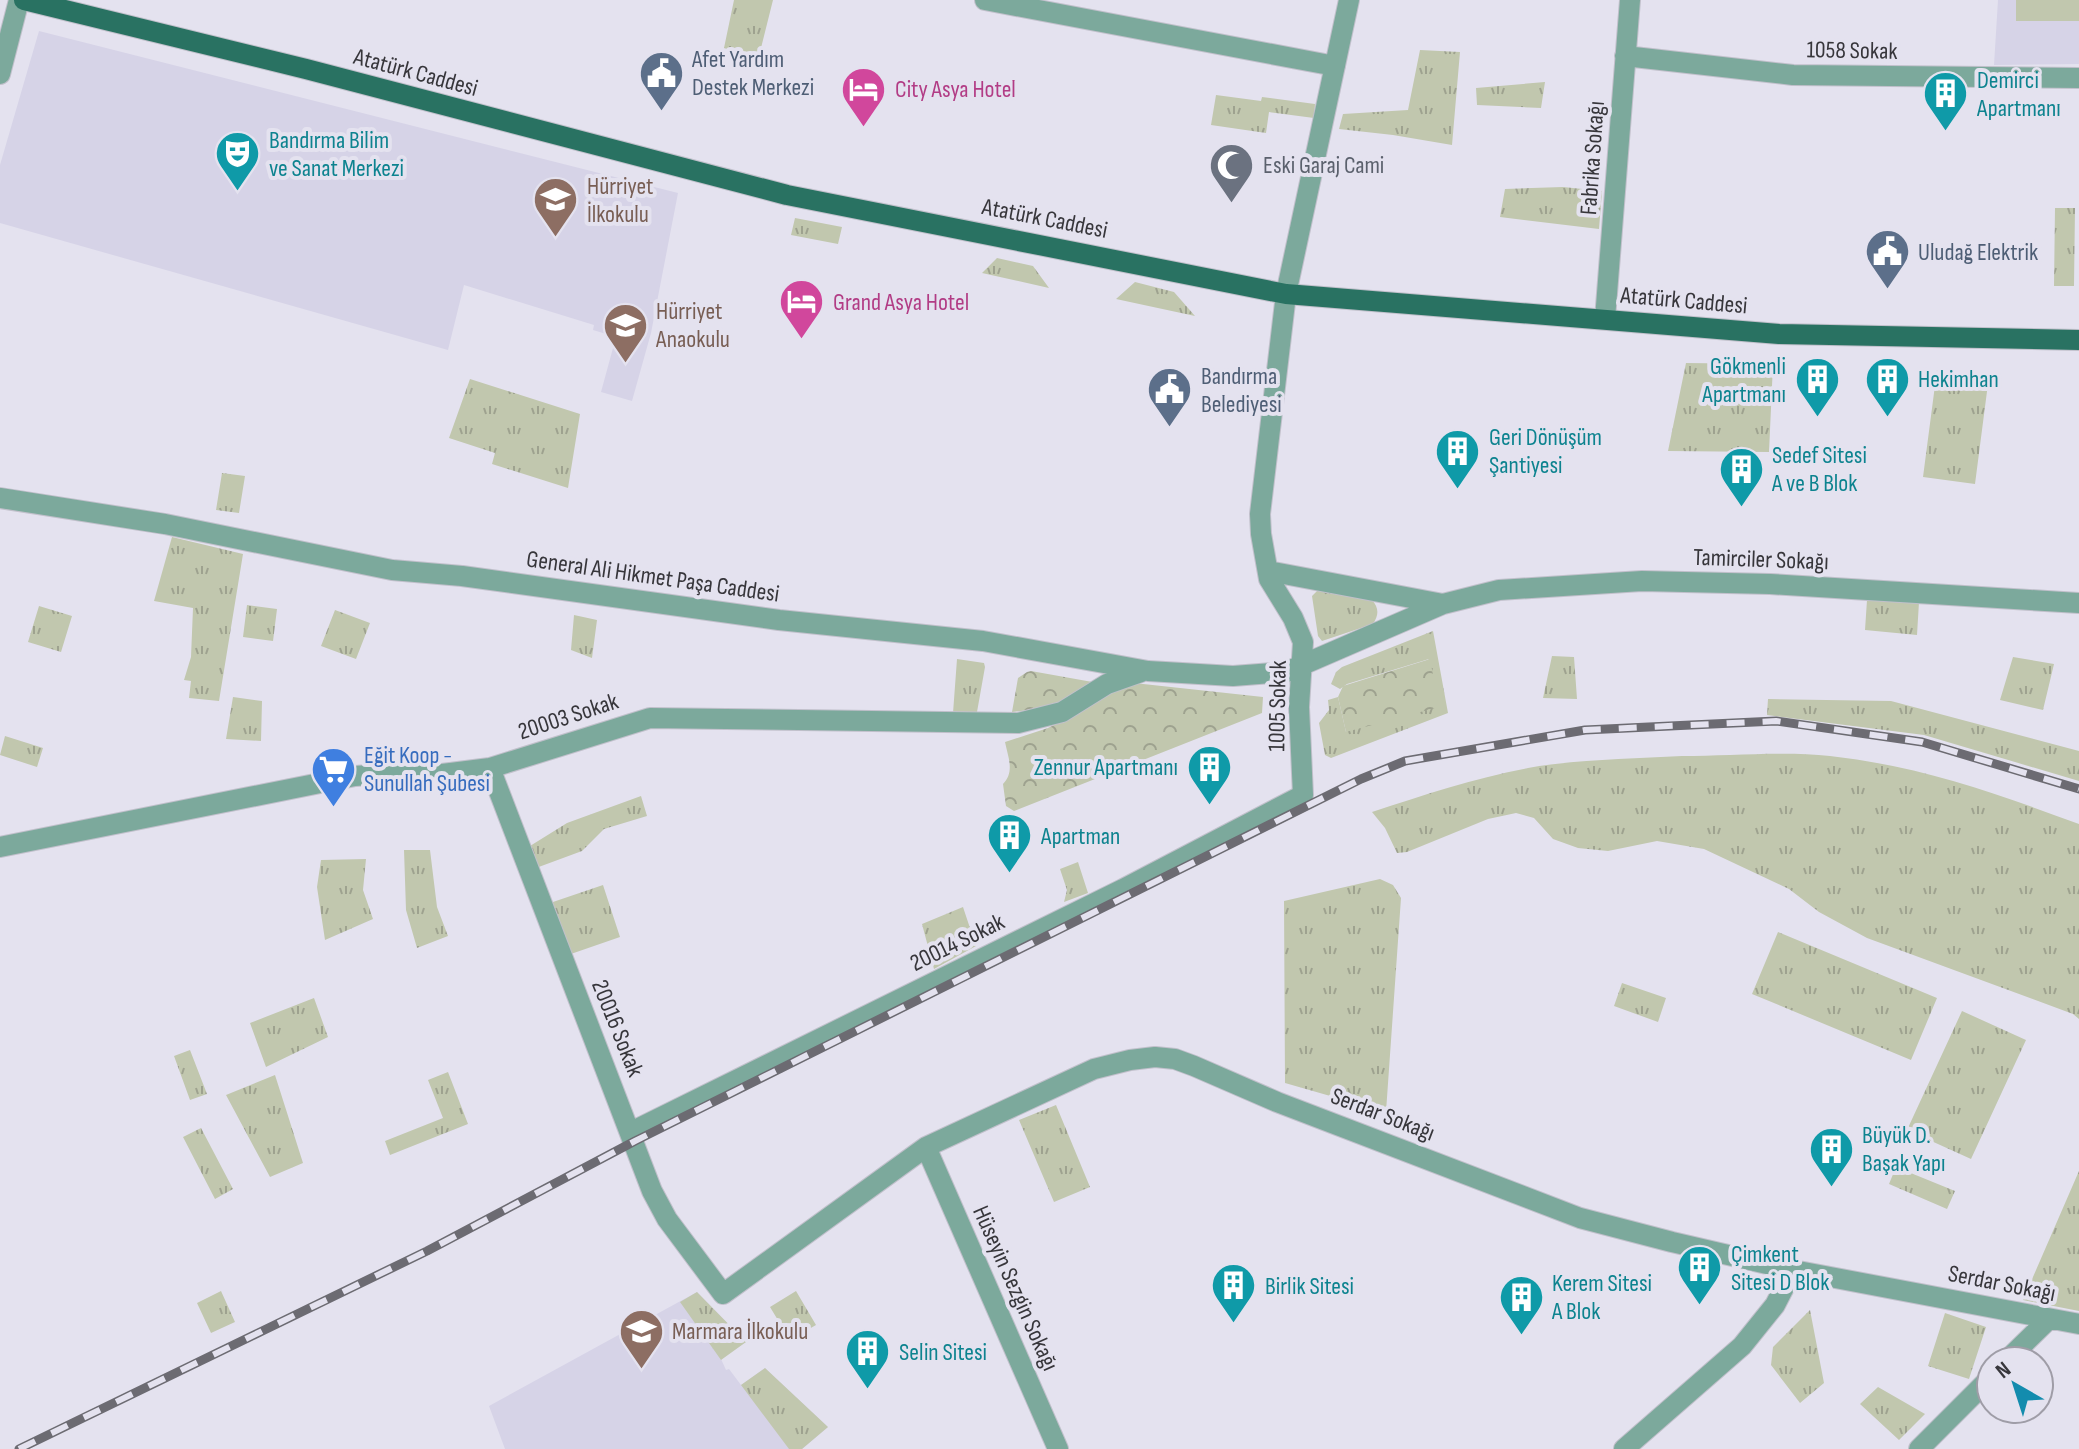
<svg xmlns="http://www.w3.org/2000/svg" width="2079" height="1449" font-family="'Sofia Sans Condensed',sans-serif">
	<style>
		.built { fill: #d6d3e7 }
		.grass { fill: url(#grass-tufts) }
		.park { fill: url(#park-crowns) }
		.pitch { fill: #c1c7ae }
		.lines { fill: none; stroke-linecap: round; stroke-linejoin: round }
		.street-casing { stroke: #c1c0cb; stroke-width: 22 }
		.primary-casing { stroke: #c1c0cb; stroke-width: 22 }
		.street { stroke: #7ca99c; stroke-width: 20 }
		.primary { stroke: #297262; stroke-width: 20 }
		.rail-casing { stroke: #6c6b72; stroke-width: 9 }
		.rail { stroke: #e4e2ef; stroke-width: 6; stroke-dasharray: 18; stroke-linecap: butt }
		.labels { text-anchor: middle; stroke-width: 8; stroke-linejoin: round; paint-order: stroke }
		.street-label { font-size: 24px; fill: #37363b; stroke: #e4e2ef }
		.service-label { font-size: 24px; fill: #4e5e75; stroke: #e4e2ef; text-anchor: start }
		.culture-label { font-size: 24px; fill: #0d838f; stroke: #e4e2ef; text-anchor: start }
		.hotel-label { font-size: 24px; fill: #b23c85; stroke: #e4e2ef; text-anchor: start }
		.worship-label { font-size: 24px; fill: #5b616d; stroke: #e4e2ef; text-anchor: start }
		.education-label { font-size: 24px; fill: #785e54; stroke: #e4e2ef; text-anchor: start }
		.shop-label { font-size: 24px; fill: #366cbe; stroke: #e4e2ef; text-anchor: start }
	</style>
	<defs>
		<pattern id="grass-tufts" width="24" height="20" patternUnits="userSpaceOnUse" patternTransform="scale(2)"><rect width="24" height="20" fill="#c1c7ae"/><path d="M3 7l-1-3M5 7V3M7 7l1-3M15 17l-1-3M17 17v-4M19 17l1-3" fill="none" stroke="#9ea28f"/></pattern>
		<pattern id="park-crowns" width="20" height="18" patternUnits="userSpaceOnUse" patternTransform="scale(2)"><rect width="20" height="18" fill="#c1c7ae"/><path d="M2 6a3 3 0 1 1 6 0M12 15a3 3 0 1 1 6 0" fill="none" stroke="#9ea28f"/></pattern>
	</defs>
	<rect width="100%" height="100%" fill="#e4e2ef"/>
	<!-- built -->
	<path class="built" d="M 1998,0 L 2079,0 L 2079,64 L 1994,65 Z
		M 39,31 L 678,193 L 651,333 L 632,401 L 601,392 L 616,337 L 593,330 L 594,325 L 464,285 L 448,350 L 0,223 L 0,165 Z
		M 697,1292 L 746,1342 L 721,1359 L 726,1370 L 729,1369 L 741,1385 L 765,1368 L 828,1427 L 802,1449 L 505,1449 L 489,1406 Z"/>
	<!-- grass -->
	<path class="grass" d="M 734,0 L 773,0 L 757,64 L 747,64 L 749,55 L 724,48 Z
		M 1420,50 L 1460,52 L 1452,145 L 1393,135 L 1339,129 L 1343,114 L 1408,110 Z
		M 1545,82 L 1541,108 L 1477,105 L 1476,88 Z
		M 1216,95 L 1261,101 L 1262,97 L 1315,104 L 1314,118 L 1269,112 L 1266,133 L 1211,125 Z
		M 1563,187 L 1602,191 L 1599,229 L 1500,217 L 1505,189 Z
		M 2055,208 L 2075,208 L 2074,286 L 2054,286 Z
		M 795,218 L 842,227 L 838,244 L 791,235 Z
		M 997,258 L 1033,266 L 1049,288 L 982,273 Z
		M 1135,282 L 1174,292 L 1195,316 L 1116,299 Z
		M 1686,363 L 1773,364 L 1769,452 L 1668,451 Z
		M 1937,370 L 1989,376 L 1975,484 L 1923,477 Z
		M 470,379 L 580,414 L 568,488 L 492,464 L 495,453 L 449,438 Z
		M 222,473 L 245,476 L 239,513 L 216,510 Z
		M 172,537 L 243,554 L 219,701 L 189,698 L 191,681 L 184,680 L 191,657 L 193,608 L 154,601 Z
		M 1318,590 L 1372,600 C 1379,608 1379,615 1373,624 L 1322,641 L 1318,636 L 1312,596 Z
		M 1867,600 L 1919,602 L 1917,635 L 1865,630 Z
		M 247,605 L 277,609 L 273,641 L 243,637 Z
		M 39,606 L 72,616 L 61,652 L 28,642 Z
		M 335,610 L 370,623 L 356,659 L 321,646 Z
		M 574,615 L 597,620 L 592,658 L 571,650 Z
		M 1433,631 L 1448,713 L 1331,758 L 1325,755 L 1319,723 L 1329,710 L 1328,700 L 1338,697 L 1346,732 L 1429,659 L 1347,684 L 1340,689 L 1331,684 L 1336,672 L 1342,667 Z
		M 1552,656 L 1574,657 L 1577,699 L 1543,698 Z
		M 2013,657 L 2054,664 L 2043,710 L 2000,700 Z
		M 957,659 L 984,663 L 985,667 L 977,712 L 975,714 L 953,713 Z
		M 233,697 L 262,701 L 261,741 L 226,739 Z
		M 1768,699 L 1891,701 L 2079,751 L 2079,781 L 1924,735 L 1767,715 Z
		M 5,736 L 43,748 L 37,767 L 0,755 Z
		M 1682,756 C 1729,756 1785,751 1830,756 C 1920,766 1995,793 2079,824 L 2079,1019 L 2073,1014 L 1867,938 L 1819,912 L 1789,889 L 1704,849 L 1657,841 L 1608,851 L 1578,848 L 1553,839 L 1534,818 L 1516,813 L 1488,819 L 1407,852 L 1397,853 L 1385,828 L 1372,812 C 1423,795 1475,778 1528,768 C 1578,759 1631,759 1682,756 Z
		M 641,796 L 647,816 L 604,829 L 582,851 L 536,868 L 530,846 L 567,823 Z
		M 404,850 L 430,850 L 437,907 L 448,936 L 417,948 L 406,910 Z
		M 366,859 L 363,890 L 373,919 L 325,940 L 317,887 L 321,860 Z
		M 1078,862 L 1088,893 L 1064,902 L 1067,890 L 1060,869 Z
		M 1380,879 L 1393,885 L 1401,898 L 1386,1112 L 1285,1083 L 1284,901 Z
		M 603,885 L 620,937 L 568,955 L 550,903 Z
		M 963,907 L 976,946 L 934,969 L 922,924 Z
		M 1778,932 L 1937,998 L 1911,1060 L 1752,994 Z
		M 1622,983 L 1666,998 L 1658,1022 L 1614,1006 Z
		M 314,998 L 328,1037 L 266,1067 L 250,1023 Z
		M 1962,1011 L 2026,1040 L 1971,1159 L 1907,1130 Z
		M 190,1050 L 207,1094 L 190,1100 L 174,1056 Z
		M 448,1072 L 468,1124 L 390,1155 L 385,1141 L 443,1118 L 428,1080 Z
		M 275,1075 L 303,1163 L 270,1177 L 226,1095 Z
		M 1056,1105 L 1090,1187 L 1054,1202 L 1019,1120 Z
		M 201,1128 L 233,1189 L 215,1199 L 183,1137 Z
		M 1896,1167 L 1955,1191 L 1947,1209 L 1889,1184 Z
		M 2079,1171 L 2079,1311 L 2023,1300 Z
		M 221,1291 L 235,1322 L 211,1333 L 197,1303 Z
		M 796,1291 L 816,1325 L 790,1340 L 770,1307 Z
		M 697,1292 L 746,1342 L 721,1360 L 680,1302 Z
		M 1810,1310 L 1824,1383 L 1800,1403 L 1771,1365 L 1773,1347 Z
		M 1945,1313 L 1986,1327 L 1969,1379 L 1928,1366 Z
		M 765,1368 L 828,1427 L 802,1449 L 789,1449 L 741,1385 Z
		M 1878,1387 L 1925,1414 L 1899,1440 L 1860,1404 Z"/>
	<!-- park -->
	<path class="park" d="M 1430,659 L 1439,707 L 1346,732 L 1338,697 L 1343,686 Z
		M 1027,672 L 1031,671 L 1098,683 L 1058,707 L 1012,712 L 1018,678 Z
		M 1134,683 L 1263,697 L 1262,713 L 1014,811 L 1006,806 L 1003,784 C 1015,772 1008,757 1005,742 L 1048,728 L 1064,720 L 1104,692 Z"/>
	<!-- pitch -->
	<path class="pitch" d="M 2016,0 L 2079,0 L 2079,21 L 2016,21 Z"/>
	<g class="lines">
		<defs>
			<path id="street" d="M 985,0 L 1335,66
				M 1625,56 L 1793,75 L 2079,78
				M 0,74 L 19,0
				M 1605,319 L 1630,0
				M 0,498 L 165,524 L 392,570 L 462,576 L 779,620 L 983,641 L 1148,671 L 1233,676 L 1286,672 L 1443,604 L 1499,590 L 1642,581 L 1770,584 L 2079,603
				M 1268,571 L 1443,604
				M 490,768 L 652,1191 L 667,1219 L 723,1294 L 926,1147 L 1094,1069 L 1130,1060 L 1155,1057 L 1175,1059 L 1194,1066 L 1277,1102 L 1580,1218 L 1672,1242 L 1793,1270 L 2079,1324
				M 0,847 L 355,776 L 400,773 L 442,774 L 490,768 L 650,718 L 1018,723 L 1062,712 L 1107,684 L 1141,672
				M 631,1132 L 1123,889 L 1303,795 L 1299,707 L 1303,642 L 1293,618 L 1269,579 L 1261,534 L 1260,514 L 1286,294 L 1349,0
				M 926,1147 L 1058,1449
				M 2006,1361 L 2049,1319
				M 1624,1449 L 1742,1346 L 1775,1305 L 1793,1270
				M 1919,1449 L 1991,1377"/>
			<path id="primary" d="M 24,0 L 306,69 L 787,195 L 1286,294 L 1779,334 L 2079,340"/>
		</defs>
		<!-- street casing -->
		<use href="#street" class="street-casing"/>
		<!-- primary casing -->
		<use href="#primary" class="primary-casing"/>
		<!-- street -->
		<use href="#street" class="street"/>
		<!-- primary -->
		<use href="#primary" class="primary"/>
		<defs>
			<path id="rail" d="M 19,1449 L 427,1251 L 635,1141 L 1361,779 L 1405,761 L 1585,730 L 1776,721 L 1922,742 L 2079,789"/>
		</defs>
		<!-- rail casing -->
		<use href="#rail" class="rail-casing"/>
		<!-- rail -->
		<use href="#rail" class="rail"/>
	</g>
	<!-- icons -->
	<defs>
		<symbol id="civic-pin" viewBox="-11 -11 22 30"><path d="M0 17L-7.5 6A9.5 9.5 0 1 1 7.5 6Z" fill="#5c6f8a" stroke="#e4e2ef"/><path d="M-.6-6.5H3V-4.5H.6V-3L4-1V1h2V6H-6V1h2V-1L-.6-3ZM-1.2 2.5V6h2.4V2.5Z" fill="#fff"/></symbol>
		<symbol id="hotel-pin" viewBox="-11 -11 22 30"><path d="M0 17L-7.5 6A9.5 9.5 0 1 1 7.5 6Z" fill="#d1479c" stroke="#e4e2ef"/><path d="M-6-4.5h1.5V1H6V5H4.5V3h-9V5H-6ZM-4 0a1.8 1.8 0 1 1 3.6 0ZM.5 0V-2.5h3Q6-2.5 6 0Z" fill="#fff"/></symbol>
		<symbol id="building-pin" viewBox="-11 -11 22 30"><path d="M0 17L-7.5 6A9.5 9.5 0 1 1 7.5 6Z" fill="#0f9aa8" stroke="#e4e2ef"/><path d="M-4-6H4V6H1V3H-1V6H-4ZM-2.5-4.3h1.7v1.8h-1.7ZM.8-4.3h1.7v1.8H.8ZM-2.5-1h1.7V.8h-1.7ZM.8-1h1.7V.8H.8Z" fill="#fff"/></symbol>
		<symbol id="theatre-pin" viewBox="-11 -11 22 30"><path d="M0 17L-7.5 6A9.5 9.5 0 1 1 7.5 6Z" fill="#0f9aa8" stroke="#e4e2ef"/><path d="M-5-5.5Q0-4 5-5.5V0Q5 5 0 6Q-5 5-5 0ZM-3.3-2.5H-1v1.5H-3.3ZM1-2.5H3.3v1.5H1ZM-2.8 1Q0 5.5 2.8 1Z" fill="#fff"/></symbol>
		<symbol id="mosque-pin" viewBox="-11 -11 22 30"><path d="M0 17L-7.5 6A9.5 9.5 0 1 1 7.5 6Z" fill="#6b7280" stroke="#e4e2ef"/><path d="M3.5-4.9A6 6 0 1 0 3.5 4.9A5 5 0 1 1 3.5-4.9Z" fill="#fff"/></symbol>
		<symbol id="school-pin" viewBox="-11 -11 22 30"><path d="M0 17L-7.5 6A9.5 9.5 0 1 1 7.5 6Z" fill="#8d6e63" stroke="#e4e2ef"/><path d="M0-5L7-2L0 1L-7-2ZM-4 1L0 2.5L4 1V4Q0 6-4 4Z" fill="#fff"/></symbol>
		<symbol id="supermarket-pin" viewBox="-11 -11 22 30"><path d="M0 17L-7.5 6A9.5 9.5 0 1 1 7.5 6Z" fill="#3f7fe0" stroke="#e4e2ef"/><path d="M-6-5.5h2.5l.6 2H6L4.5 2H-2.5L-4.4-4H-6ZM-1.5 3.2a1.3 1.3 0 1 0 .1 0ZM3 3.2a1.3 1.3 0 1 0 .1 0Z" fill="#fff"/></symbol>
	</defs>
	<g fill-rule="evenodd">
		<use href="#civic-pin" x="636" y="48" width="51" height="69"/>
		<use href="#hotel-pin" x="838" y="64" width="51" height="69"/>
		<use href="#building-pin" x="1920" y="68" width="51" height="69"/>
		<use href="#theatre-pin" x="212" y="128" width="51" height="69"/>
		<use href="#mosque-pin" x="1206" y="140" width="51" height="69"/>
		<use href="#school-pin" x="530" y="174" width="51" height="69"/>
		<use href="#civic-pin" x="1862" y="226" width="51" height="69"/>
		<use href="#hotel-pin" x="776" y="276" width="51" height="69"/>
		<use href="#school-pin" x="600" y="300" width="51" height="69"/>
		<use href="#building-pin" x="1862" y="354" width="51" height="69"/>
		<use href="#building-pin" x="1792" y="354" width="51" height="69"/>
		<use href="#civic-pin" x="1144" y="364" width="51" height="69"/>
		<use href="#building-pin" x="1432" y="426" width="51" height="69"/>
		<use href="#building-pin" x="1716" y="444" width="51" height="69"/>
		<use href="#building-pin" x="1184" y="742" width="51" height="69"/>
		<use href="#supermarket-pin" x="308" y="744" width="51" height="69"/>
		<use href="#building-pin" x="984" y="810" width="51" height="69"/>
		<use href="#building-pin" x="1806" y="1124" width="51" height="69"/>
		<use href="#building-pin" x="1674" y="1242" width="51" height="69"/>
		<use href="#building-pin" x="1208" y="1260" width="51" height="69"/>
		<use href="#building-pin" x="1496" y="1272" width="51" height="69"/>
		<use href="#school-pin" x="616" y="1306" width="51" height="69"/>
		<use href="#building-pin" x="842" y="1326" width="51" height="69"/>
	</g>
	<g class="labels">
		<!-- street labels -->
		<g class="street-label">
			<text transform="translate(1852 50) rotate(1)" y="8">1058 Sokak</text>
			<text transform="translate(416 72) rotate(15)" y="8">Atatürk Caddesi</text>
			<text transform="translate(1592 158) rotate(-86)" y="8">Fabrika Sokağı</text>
			<text transform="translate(1045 218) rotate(11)" y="8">Atatürk Caddesi</text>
			<text transform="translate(1684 300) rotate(5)" y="8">Atatürk Caddesi</text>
			<text transform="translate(1761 559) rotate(2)" y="8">Tamirciler Sokağı</text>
			<text transform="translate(653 576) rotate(8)" y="8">General Ali Hikmet Paşa Caddesi</text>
			<text transform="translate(1277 706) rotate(-89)" y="8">1005 Sokak</text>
			<text transform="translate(568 716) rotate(-18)" y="8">20003 Sokak</text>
			<text transform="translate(957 942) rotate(-26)" y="8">20014 Sokak</text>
			<text transform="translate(618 1028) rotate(68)" y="8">20016 Sokak</text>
			<text transform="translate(1383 1114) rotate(21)" y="8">Serdar Sokağı</text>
			<text transform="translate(2002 1283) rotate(11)" y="8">Serdar Sokağı</text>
			<text transform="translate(1016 1288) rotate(66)" y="8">Hüseyin Sezgin Sokağı</text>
		</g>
		<!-- service labels -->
		<g class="service-label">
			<text x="692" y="67">Afet Yardım<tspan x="692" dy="28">Destek Merkezi</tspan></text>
			<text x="1918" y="260">Uludağ Elektrik</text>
			<text x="1201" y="384">Bandırma<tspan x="1201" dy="28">Belediyesi</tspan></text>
		</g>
		<!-- culture labels -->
		<g class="culture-label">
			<text x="1977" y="88">Demirci<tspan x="1977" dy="28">Apartmanı</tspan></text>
			<text x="269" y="148">Bandırma Bilim<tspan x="269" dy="28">ve Sanat Merkezi</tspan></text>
			<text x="1786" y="374" text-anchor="end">Gökmenli<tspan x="1786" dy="28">Apartmanı</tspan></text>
			<text x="1918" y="387">Hekimhan</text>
			<text x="1489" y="445">Geri Dönüşüm<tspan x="1489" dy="28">Şantiyesi</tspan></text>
			<text x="1772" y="463">Sedef Sitesi<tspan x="1772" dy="28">A ve B Blok</tspan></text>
			<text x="1178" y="775" text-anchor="end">Zennur Apartmanı</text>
			<text x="1041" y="844">Apartman</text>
			<text x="1862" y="1143">Büyük D.<tspan x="1862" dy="28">Başak Yapı</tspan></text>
			<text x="1731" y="1262">Çimkent<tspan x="1731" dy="28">Sitesi D Blok</tspan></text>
			<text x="1552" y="1291">Kerem Sitesi<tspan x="1552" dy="28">A Blok</tspan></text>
			<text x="1265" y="1294">Birlik Sitesi</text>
			<text x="899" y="1360">Selin Sitesi</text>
		</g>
		<!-- hotel labels -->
		<g class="hotel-label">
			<text x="895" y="97">City Asya Hotel</text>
			<text x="833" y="310">Grand Asya Hotel</text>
		</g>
		<!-- worship labels -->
		<g class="worship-label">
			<text x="1263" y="173">Eski Garaj Cami</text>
		</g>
		<!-- education labels -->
		<g class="education-label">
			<text x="587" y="194">Hürriyet<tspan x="587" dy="28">İlkokulu</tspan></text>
			<text x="656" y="319">Hürriyet<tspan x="656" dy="28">Anaokulu</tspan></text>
			<text x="672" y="1339">Marmara İlkokulu</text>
		</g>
		<!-- shop labels -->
		<g class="shop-label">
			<text x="364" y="763">Eğit Koop -<tspan x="364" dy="28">Sunullah Şubesi</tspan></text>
		</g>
	</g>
	<!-- north arrow -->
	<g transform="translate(2015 1385) rotate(321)"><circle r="38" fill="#e4e2ef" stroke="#9f9da7" stroke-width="2"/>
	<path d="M0-6L14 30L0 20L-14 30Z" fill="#138cae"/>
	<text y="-12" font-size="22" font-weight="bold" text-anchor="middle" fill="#37363b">N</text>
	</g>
</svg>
